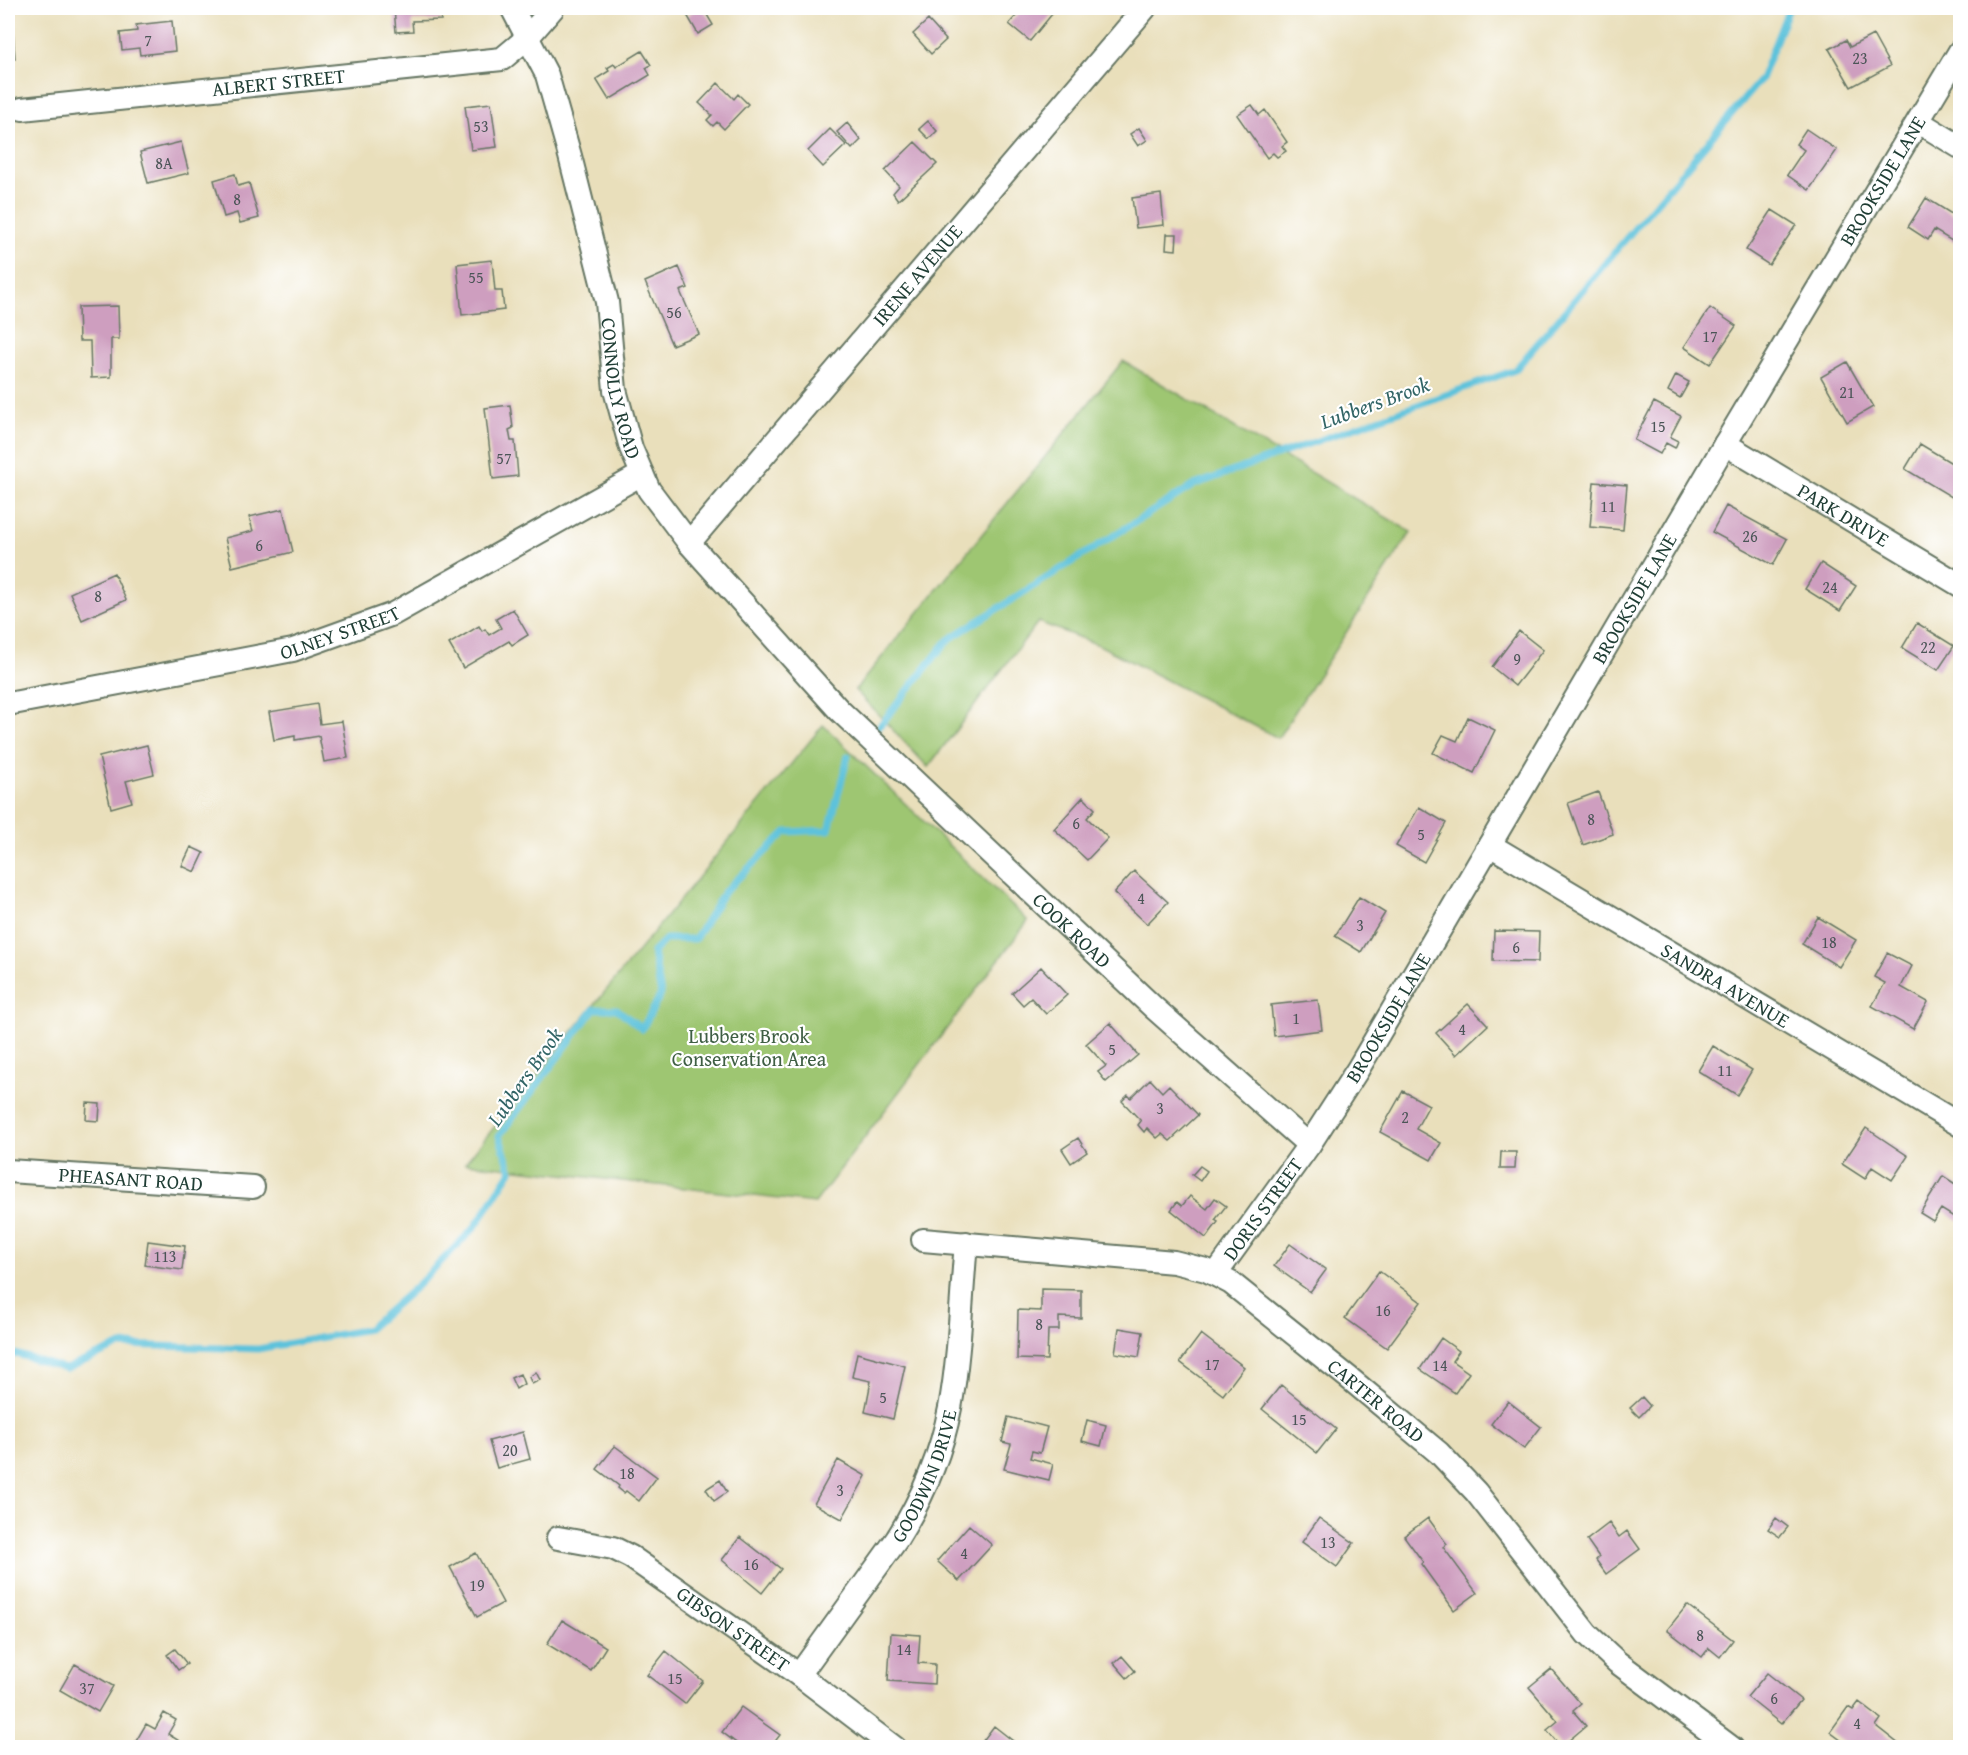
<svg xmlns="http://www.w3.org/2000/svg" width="1968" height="1755" font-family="'Gentium Book Plus',serif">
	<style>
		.green { fill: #9ec672; stroke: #5e8253; stroke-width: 1.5 }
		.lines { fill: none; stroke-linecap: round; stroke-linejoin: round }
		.stream { stroke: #5dc2db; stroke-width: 7 }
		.building { fill: #ce9ebf }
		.street-casing { stroke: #667663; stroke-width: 26 }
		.street { stroke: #fff; stroke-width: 22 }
		.labels { text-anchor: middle; stroke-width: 4.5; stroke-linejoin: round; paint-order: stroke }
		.number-label { font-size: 16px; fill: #4b5557 }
		.street-label { font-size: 20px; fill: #1f3d34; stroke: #fff }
		.park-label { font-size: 20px; fill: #3f5f44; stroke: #fff }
		.water-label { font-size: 21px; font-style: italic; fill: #326566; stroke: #fff }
	</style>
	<rect width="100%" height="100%" fill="#fff"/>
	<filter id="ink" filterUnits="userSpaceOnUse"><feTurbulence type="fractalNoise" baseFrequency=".0167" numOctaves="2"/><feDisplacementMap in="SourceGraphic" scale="12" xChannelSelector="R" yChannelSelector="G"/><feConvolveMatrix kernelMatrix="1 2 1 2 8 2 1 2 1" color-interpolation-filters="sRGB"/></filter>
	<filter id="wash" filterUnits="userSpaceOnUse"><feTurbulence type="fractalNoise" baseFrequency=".008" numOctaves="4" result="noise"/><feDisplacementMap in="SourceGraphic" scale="24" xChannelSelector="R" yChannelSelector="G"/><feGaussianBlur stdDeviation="1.35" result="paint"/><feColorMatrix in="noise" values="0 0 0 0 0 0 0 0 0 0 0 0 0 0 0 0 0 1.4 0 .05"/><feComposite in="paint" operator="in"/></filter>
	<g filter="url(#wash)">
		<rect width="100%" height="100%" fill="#e9dfbb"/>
		<!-- green -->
		<path class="green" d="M 1123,361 L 1411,532 L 1278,738 L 1099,645 L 1038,622 L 928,767 L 855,690 Z
			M 823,725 L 1028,921 L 815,1203 L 465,1163 Z"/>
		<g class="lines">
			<!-- stream -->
			<path class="stream" d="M 878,728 L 948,640 L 1194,485 L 1515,370 L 1761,79 L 1789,8
				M 8,1357 L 16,1354 L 66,1369 L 121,1345 L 258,1349 L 368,1329 L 418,1285 L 475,1227 L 511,1171 L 499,1136 L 594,1009 L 617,1009 L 642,1029 L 661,994 L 653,952 L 666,939 L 695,939 L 724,892 L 786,832 L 829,830 L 848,756"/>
		</g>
		<g id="blocks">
			<!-- building -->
			<path class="building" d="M 394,8 L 440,8 L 441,20 L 412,21 L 413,31 L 396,32 Z
				M 700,8 L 703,8 L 713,25 L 698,34 L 687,15 Z
				M 1023,8 L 1057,8 L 1030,41 L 1009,24 Z
				M 928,20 L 946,40 L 931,54 L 913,34 Z
				M 172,21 L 175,51 L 140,55 L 139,48 L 122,50 L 120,33 L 137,31 L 136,25 Z
				M 8,30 L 13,30 L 15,59 L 8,59 Z
				M 1873,35 L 1890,66 L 1851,87 L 1829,49 L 1846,40 L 1850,47 Z
				M 642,51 L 651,65 L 646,68 L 650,75 L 609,100 L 596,79 L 609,71 L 607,68 L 614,64 L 616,67 Z
				M 718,83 L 734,99 L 738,94 L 748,104 L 724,129 L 717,122 L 713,126 L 707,120 L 712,115 L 699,103 Z
				M 491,103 L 497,147 L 471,150 L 465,106 Z
				M 1252,105 L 1259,115 L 1265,110 L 1287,142 L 1282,146 L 1286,151 L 1277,157 L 1273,153 L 1267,158 L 1237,115 Z
				M 928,121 L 937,131 L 929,139 L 919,129 Z
				M 847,123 L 861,140 L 852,149 L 837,132 Z
				M 1139,128 L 1147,140 L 1138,146 L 1130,134 Z
				M 830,129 L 846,145 L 823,167 L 808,151 Z
				M 1806,129 L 1837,150 L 1809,190 L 1787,175 L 1804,150 L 1796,144 Z
				M 181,142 L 189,173 L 148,183 L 140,152 Z
				M 915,142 L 937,164 L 898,200 L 893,193 L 899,186 L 885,171 Z
				M 235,174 L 238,186 L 249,183 L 259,218 L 240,223 L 237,213 L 224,217 L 214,180 Z
				M 1161,194 L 1164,225 L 1136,228 L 1132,198 Z
				M 1926,198 L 1958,218 L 1960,215 L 1960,246 L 1934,230 L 1928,240 L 1908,227 Z
				M 1772,210 L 1796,225 L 1769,265 L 1746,250 Z
				M 1167,234 L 1177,234 L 1176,250 L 1166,249 Z
				M 492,260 L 495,291 L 502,291 L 504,310 L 462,315 L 457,264 Z
				M 679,267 L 688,288 L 680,291 L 699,334 L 672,345 L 645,282 Z
				M 118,306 L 119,339 L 111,339 L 111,377 L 91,378 L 90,341 L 79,341 L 78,307 Z
				M 1710,308 L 1736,326 L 1710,364 L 1684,347 Z
				M 1847,362 L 1873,407 L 1847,422 L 1821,377 Z
				M 1676,375 L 1689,382 L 1680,398 L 1668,391 Z
				M 1654,402 L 1681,416 L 1670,437 L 1678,441 L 1675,448 L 1666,443 L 1660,454 L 1634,440 Z
				M 510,405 L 513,428 L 509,430 L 511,441 L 515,441 L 518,476 L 493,479 L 485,408 Z
				M 1920,444 L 1960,468 L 1960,502 L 1905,469 Z
				M 1594,482 L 1627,485 L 1623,530 L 1590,527 Z
				M 1726,506 L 1787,539 L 1773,565 L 1712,532 Z
				M 283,509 L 293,552 L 232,567 L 225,538 L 253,531 L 249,517 Z
				M 1821,563 L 1856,586 L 1840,611 L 1805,589 Z
				M 114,573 L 126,600 L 82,620 L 70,593 Z
				M 513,609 L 528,635 L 512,645 L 509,641 L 463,668 L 449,644 L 479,626 L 482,631 L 485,629 L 489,635 L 501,628 L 496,619 Z
				M 1917,623 L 1954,646 L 1938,670 L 1902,648 Z
				M 1519,631 L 1543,650 L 1515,686 L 1492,667 Z
				M 317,704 L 320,724 L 342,721 L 348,758 L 324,762 L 319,736 L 295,740 L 295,736 L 274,740 L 269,712 Z
				M 1468,717 L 1495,730 L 1474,773 L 1433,753 L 1443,735 L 1457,741 Z
				M 147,745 L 154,774 L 126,781 L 132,802 L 111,808 L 99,757 Z
				M 1598,792 L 1613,834 L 1583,845 L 1568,803 Z
				M 1083,797 L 1095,809 L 1087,818 L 1108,838 L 1087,860 L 1054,829 Z
				M 1419,807 L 1446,823 L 1424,862 L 1396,846 Z
				M 191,847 L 204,853 L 195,872 L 182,866 Z
				M 1134,871 L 1168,902 L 1147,924 L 1114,893 Z
				M 1359,897 L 1385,913 L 1361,952 L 1335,936 Z
				M 1818,917 L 1856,940 L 1839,967 L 1802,944 Z
				M 1494,931 L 1539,932 L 1538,962 L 1493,961 Z
				M 1887,953 L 1912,966 L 1901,987 L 1928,1002 L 1913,1029 L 1872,1006 L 1885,983 L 1874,977 Z
				M 1041,967 L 1067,995 L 1046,1014 L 1031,998 L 1023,1005 L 1012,993 Z
				M 1318,1000 L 1322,1030 L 1274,1036 L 1271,1005 Z
				M 1468,1004 L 1488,1025 L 1456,1055 L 1436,1033 Z
				M 1110,1023 L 1138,1055 L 1106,1082 L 1098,1072 L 1106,1066 L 1086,1044 Z
				M 1713,1046 L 1752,1070 L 1737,1095 L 1698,1071 Z
				M 1150,1079 L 1162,1092 L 1169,1085 L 1198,1115 L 1170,1141 L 1162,1134 L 1157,1138 L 1147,1128 L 1144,1132 L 1138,1125 L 1141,1121 L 1122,1101 L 1128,1095 L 1131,1098 Z
				M 1403,1091 L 1429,1105 L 1416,1129 L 1441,1143 L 1431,1160 L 1380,1132 Z
				M 87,1103 L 100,1104 L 99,1121 L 86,1120 Z
				M 1866,1128 L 1908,1156 L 1892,1180 L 1872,1167 L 1865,1179 L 1842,1164 Z
				M 1078,1138 L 1087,1152 L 1071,1163 L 1062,1149 Z
				M 1501,1152 L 1516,1152 L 1515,1169 L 1500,1169 Z
				M 1200,1166 L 1207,1171 L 1200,1181 L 1192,1175 Z
				M 1943,1176 L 1960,1187 L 1960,1221 L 1941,1209 L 1933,1221 L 1920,1213 Z
				M 1190,1196 L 1207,1209 L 1215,1198 L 1226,1206 L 1215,1220 L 1218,1222 L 1206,1238 L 1171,1210 L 1177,1202 L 1182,1206 Z
				M 148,1241 L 185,1246 L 182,1270 L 145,1265 Z
				M 1290,1244 L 1326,1270 L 1310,1292 L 1274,1266 Z
				M 1379,1271 L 1421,1302 L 1387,1348 L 1345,1318 Z
				M 1041,1289 L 1081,1290 L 1081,1318 L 1059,1317 L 1059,1330 L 1048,1330 L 1047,1360 L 1017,1359 L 1018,1310 L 1041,1311 Z
				M 1119,1328 L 1143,1332 L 1139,1357 L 1115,1353 Z
				M 1201,1334 L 1244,1367 L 1223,1395 L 1180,1362 Z
				M 1441,1338 L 1459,1351 L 1452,1361 L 1469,1373 L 1455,1393 L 1420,1369 Z
				M 857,1353 L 905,1366 L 893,1419 L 865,1412 L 871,1381 L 852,1377 Z
				M 536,1372 L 540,1380 L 532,1384 L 529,1377 Z
				M 520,1374 L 524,1384 L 516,1389 L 511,1378 Z
				M 1281,1385 L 1336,1429 L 1317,1453 L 1262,1409 Z
				M 1642,1397 L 1650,1406 L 1639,1417 L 1630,1408 Z
				M 1508,1401 L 1541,1427 L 1524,1449 L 1491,1424 Z
				M 1008,1417 L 1047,1427 L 1040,1453 L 1032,1451 L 1030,1458 L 1053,1464 L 1049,1480 L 1004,1469 L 1011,1444 L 1002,1442 Z
				M 1087,1420 L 1106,1425 L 1101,1446 L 1082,1441 Z
				M 523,1432 L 530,1459 L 497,1468 L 489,1441 Z
				M 615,1446 L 657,1477 L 639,1501 L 626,1491 L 624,1493 L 618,1488 L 619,1486 L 597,1469 Z
				M 838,1460 L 866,1476 L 842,1519 L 814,1504 Z
				M 720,1480 L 727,1492 L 714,1501 L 706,1489 Z
				M 1319,1518 L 1354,1543 L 1337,1567 L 1302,1542 Z
				M 1428,1518 L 1447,1544 L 1443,1547 L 1477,1593 L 1454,1610 L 1421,1564 L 1423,1562 L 1404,1536 Z
				M 1776,1518 L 1788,1527 L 1780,1537 L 1768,1529 Z
				M 1609,1523 L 1619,1537 L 1627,1531 L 1640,1549 L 1606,1574 L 1596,1560 L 1599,1557 L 1587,1540 Z
				M 969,1525 L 992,1545 L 959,1581 L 937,1561 Z
				M 740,1537 L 781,1569 L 762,1593 L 722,1560 Z
				M 476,1553 L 503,1603 L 477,1617 L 450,1567 Z
				M 1687,1605 L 1733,1640 L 1720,1657 L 1709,1648 L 1702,1657 L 1667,1630 Z
				M 562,1620 L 606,1647 L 591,1671 L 547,1644 Z
				M 891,1633 L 920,1635 L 918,1663 L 935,1664 L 934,1684 L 888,1681 Z
				M 175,1649 L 187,1664 L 178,1670 L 167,1655 Z
				M 666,1651 L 703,1681 L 685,1704 L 647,1675 Z
				M 1122,1656 L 1135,1671 L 1127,1678 L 1114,1663 Z
				M 75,1664 L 113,1686 L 98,1712 L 60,1690 Z
				M 1551,1669 L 1581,1704 L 1573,1711 L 1586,1726 L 1561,1747 L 1547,1730 L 1558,1721 L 1529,1687 Z
				M 1767,1673 L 1801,1700 L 1781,1724 L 1747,1697 Z
				M 1859,1702 L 1881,1719 L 1876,1726 L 1900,1745 L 1898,1748 L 1844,1748 L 1846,1744 L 1830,1732 L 1848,1707 L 1853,1710 Z
				M 741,1707 L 780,1735 L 770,1748 L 743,1748 L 722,1732 Z
				M 164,1713 L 176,1720 L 168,1734 L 184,1744 L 182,1748 L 132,1748 L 146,1724 L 155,1729 Z
				M 994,1726 L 1022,1748 L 980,1748 L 979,1746 Z"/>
		</g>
	</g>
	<g filter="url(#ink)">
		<use href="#blocks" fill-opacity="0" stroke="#667663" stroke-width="1.5"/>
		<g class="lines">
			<defs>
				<g id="street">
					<path id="s1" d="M 512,8 L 547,75 L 570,156 L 607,302 L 615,390 L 631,448 L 649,490 L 689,543 L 839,710 L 1153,1007 L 1309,1145"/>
					<path id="s2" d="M 22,109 L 502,59 L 527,38 L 553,8"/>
					<path d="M 1919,122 L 1960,147"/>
					<path id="s3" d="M 1725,444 L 1960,585"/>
					<path id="s4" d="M 689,543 L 1145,8"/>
					<path id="s5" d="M 8,704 L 293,650 L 393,614 L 642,474"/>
					<path id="s6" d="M 1490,845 L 1960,1125"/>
					<path id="s7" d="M 8,1171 L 253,1187"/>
					<path id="s8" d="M 923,1240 L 1174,1262 L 1206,1270 L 1231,1283 L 1349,1378 L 1439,1453 L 1476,1492 L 1587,1634 L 1617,1662 L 1732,1748"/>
					<path id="s9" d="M 1216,1274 L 1309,1145 L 1358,1069 L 1725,444 L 1960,51"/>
					<path id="s10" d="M 558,1538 L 613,1548 L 631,1557 L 799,1675 L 895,1748"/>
					<path id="s11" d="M 799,1675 L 897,1539 C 922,1499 941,1455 950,1408 C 960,1354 961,1298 966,1243"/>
				</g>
			</defs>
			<!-- street casing -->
			<use href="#street" class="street-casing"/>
			<!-- street -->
			<use href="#street" class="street"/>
		</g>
	</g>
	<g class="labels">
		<!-- number labels -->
		<g class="number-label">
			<text x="148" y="46">7</text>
			<text x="1860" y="64">23</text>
			<text x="481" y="132">53</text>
			<text x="164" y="169">8A</text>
			<text x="237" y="205">8</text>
			<text x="476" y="283">55</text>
			<text x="674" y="318">56</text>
			<text x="1710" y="342">17</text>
			<text x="1847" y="398">21</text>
			<text x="1658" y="432">15</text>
			<text x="504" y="464">57</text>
			<text x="1608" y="512">11</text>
			<text x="1750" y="542">26</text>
			<text x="259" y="551">6</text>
			<text x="1830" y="593">24</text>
			<text x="98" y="602">8</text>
			<text x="1928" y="653">22</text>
			<text x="1517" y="665">9</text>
			<text x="1591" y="825">8</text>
			<text x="1076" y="829">6</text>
			<text x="1421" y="840">5</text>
			<text x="1141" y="904">4</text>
			<text x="1360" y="931">3</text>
			<text x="1829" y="948">18</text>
			<text x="1516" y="953">6</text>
			<text x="1296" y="1024">1</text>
			<text x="1462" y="1035">4</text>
			<text x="1112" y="1055">5</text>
			<text x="1725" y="1076">11</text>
			<text x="1160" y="1114">3</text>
			<text x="1405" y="1123">2</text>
			<text x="165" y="1262">113</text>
			<text x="1383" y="1316">16</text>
			<text x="1039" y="1330">8</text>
			<text x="1212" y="1370">17</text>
			<text x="1440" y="1371">14</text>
			<text x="883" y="1403">5</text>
			<text x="1299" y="1425">15</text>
			<text x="510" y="1456">20</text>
			<text x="627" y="1479">18</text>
			<text x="840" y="1496">3</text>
			<text x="1328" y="1548">13</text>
			<text x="964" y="1559">4</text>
			<text x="751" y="1570">16</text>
			<text x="477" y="1591">19</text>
			<text x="1700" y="1641">8</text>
			<text x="904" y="1655">14</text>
			<text x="675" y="1684">15</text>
			<text x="87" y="1694">37</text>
			<text x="1774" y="1704">6</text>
			<text x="1857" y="1729">4</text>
		</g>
		<!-- street labels -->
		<g class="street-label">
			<text dy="7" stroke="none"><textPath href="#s2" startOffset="258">ALBERT STREET</textPath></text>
			<text dy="7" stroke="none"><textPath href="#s9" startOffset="1281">BROOKSIDE LANE</textPath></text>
			<text dy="7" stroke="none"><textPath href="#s4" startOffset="352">IRENE AVENUE</textPath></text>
			<text dy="7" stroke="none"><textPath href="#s1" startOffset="398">CONNOLLY ROAD</textPath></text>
			<text dy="7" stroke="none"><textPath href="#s3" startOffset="138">PARK DRIVE</textPath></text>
			<text dy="7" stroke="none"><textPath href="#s9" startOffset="795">BROOKSIDE LANE</textPath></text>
			<text dy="7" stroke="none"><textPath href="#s5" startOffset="340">OLNEY STREET</textPath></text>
			<text dy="7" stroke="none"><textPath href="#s1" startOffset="1116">COOK ROAD</textPath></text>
			<text dy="7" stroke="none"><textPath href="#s6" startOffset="274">SANDRA AVENUE</textPath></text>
			<text dy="7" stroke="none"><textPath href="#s9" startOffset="309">BROOKSIDE LANE</textPath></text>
			<text dy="7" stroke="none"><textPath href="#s7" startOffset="123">PHEASANT ROAD</textPath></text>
			<text dy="7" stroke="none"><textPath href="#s9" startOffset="80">DORIS STREET</textPath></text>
			<text dy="7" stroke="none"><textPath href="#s8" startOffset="500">CARTER ROAD</textPath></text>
			<text dy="7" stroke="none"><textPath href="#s11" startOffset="237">GOODWIN DRIVE</textPath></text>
			<text dy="7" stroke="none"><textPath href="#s10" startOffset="201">GIBSON STREET</textPath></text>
		</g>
		<!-- park labels -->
		<g class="park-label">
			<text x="749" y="1043">Lubbers Brook<tspan x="749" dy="23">Conservation Area</tspan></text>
		</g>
		<!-- water labels -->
		<g class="water-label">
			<text transform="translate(1375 403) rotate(-20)" y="7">Lubbers Brook</text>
			<text transform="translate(525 1077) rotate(-55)" y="7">Lubbers Brook</text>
		</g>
	</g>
	<!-- margin -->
	<rect width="1968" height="1755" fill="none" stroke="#fff" stroke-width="30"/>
</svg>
